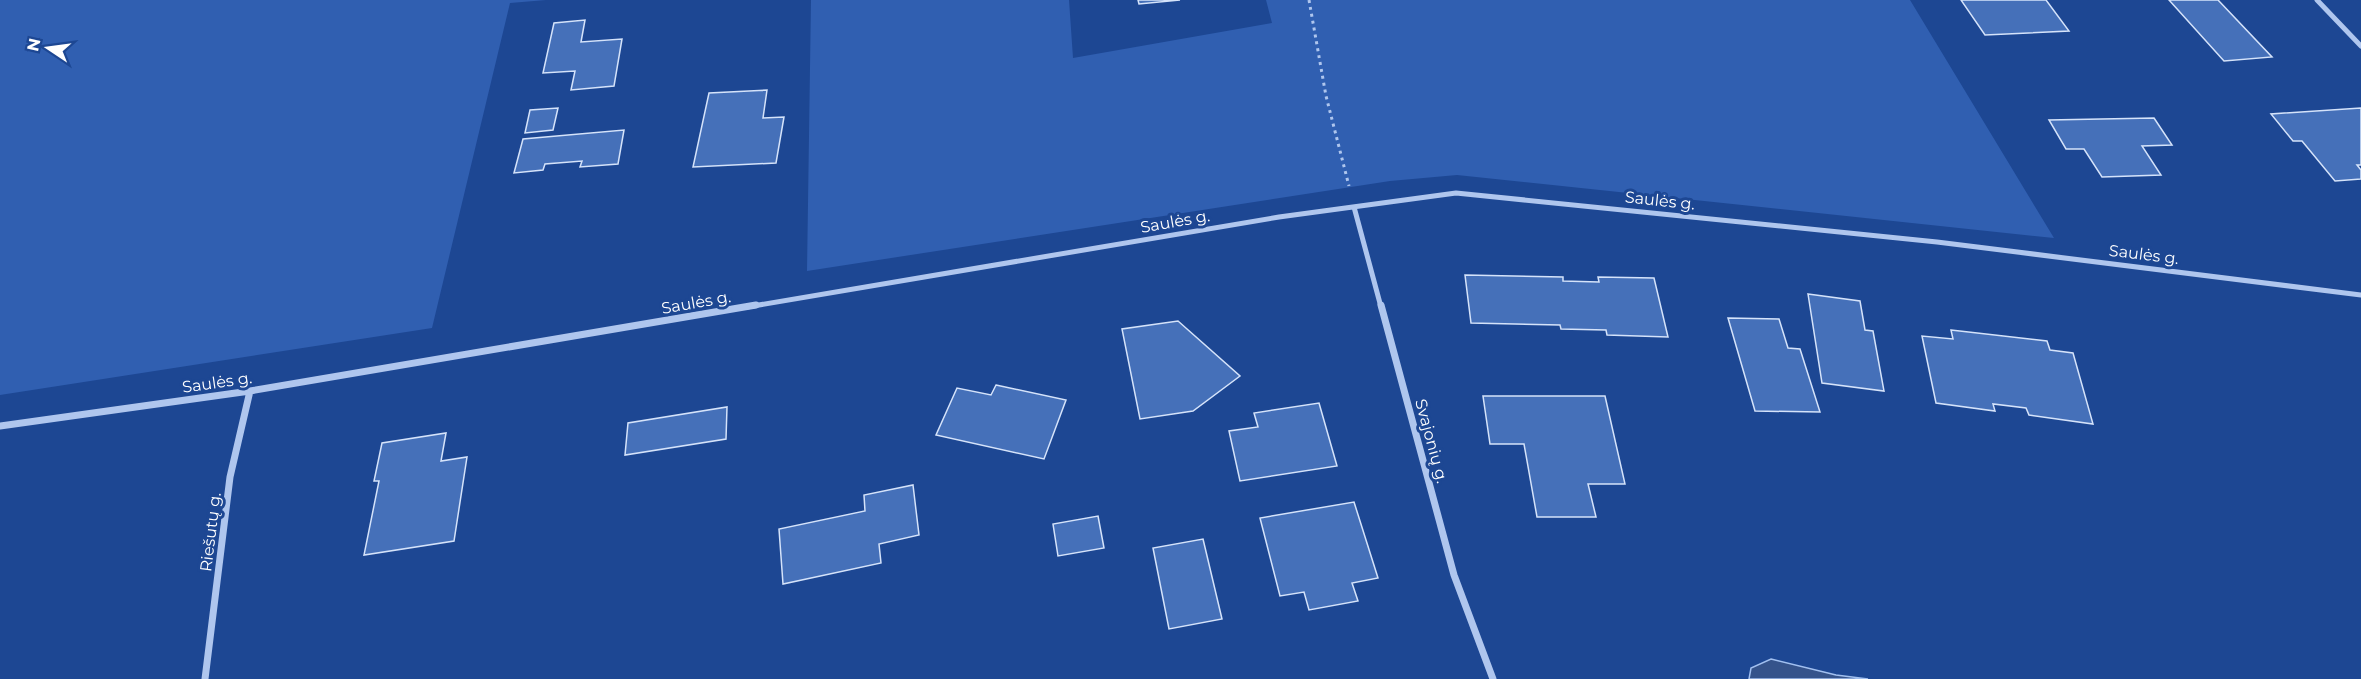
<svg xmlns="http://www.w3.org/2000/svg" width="2361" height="679" font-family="Montserrat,sans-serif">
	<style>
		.green { fill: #305fb1 }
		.water { fill: #35538b; stroke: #a2c0f0; stroke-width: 1.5 }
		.building { fill: #4570b9; stroke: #d5e3fa; stroke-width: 1.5 }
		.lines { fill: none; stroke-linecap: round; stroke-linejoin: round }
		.path { stroke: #afc6ee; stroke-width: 3; stroke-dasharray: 3 4; stroke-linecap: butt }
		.minor-far1 { stroke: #afc6ee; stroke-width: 5 }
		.minor { stroke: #afc6ee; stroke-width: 7 }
		.labels { text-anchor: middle; stroke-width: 6; stroke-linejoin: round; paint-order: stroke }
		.street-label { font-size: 16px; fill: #fff; stroke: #1d4793 }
	</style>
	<rect width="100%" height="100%" fill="#1d4793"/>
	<!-- green -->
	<path class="green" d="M 0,0 L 546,0 L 510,3 L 432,328 L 0,395 Z
		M 811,0 L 1069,0 L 1073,58 L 1272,23 L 1266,0 L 1910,0 L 2054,238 L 1457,175 L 1390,181 L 807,271 Z"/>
	<!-- water -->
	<path class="water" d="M 1771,659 L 1836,675 L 1868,679 L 1749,679 L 1751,668 Z"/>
	<!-- building -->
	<path class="building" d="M 1138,0 L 1180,0 L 1139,4 Z
		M 1961,0 L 2046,0 L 2069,31 L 1985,35 Z
		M 2169,0 L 2218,0 L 2272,57 L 2224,61 Z
		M 585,20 L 581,42 L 622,39 L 614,86 L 571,90 L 575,71 L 543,73 L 554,23 Z
		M 767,90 L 763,118 L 784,117 L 776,163 L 693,167 L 709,93 Z
		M 558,108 L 553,130 L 525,133 L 530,110 Z
		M 2361,108 L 2361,165 L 2357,165 L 2361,170 L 2361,179 L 2335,181 L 2302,141 L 2293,141 L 2271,114 Z
		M 2154,118 L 2172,145 L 2142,146 L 2161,175 L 2102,177 L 2084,149 L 2066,149 L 2049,120 Z
		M 624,130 L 618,164 L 580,167 L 582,161 L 545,164 L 543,170 L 514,173 L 523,139 Z
		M 1465,275 L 1563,277 L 1563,281 L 1599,282 L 1598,277 L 1654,278 L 1668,337 L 1607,335 L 1606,330 L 1561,329 L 1560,325 L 1471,323 Z
		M 1808,294 L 1860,301 L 1865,330 L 1873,331 L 1884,391 L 1822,383 Z
		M 1728,318 L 1779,319 L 1788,348 L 1800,349 L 1820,412 L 1755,411 Z
		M 1178,321 L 1240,376 L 1193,411 L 1140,419 L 1122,329 Z
		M 1951,330 L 2047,341 L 2050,350 L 2073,353 L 2093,424 L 2029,415 L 2026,408 L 1993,404 L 1995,411 L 1936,403 L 1922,336 L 1953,339 Z
		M 996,385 L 1066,400 L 1044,459 L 936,435 L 957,388 L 991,395 Z
		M 1483,396 L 1605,396 L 1625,484 L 1588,484 L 1596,517 L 1537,517 L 1524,444 L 1490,444 Z
		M 1319,403 L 1337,466 L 1240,481 L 1229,431 L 1258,427 L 1254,413 Z
		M 727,407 L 726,439 L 625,455 L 628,423 Z
		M 446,433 L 441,461 L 467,457 L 454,541 L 364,555 L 379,481 L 374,481 L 382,443 Z
		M 913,485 L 919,535 L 879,544 L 881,563 L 783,584 L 779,529 L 865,511 L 864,495 Z
		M 1354,502 L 1378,578 L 1352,583 L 1358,601 L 1309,610 L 1304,592 L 1280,596 L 1260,518 Z
		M 1098,516 L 1104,548 L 1058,556 L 1053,524 Z
		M 1203,539 L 1222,619 L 1169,629 L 1153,548 Z"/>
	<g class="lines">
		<!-- path -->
		<path class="path" d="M 1309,0 L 1326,96 L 1349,186"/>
		<!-- minor-far1 -->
		<path class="minor-far1" d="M 2317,0 L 2361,46
			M 1354,207 L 1381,307
			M 747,307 L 1279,217 L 1456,193 L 1937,242 L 2361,295"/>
		<!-- minor -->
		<path class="minor" d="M 1381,305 L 1454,575 L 1493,679
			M 0,426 L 250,391 L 756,305
			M 205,679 L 230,477 L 250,391"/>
	</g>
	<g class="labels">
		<!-- street labels -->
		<g class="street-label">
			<text transform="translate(1660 200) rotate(6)" y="6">Saulės g.</text>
			<text transform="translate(1175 221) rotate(-10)" y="6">Saulės g.</text>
			<text transform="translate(2144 254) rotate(7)" y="6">Saulės g.</text>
			<text transform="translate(696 302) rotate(-10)" y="6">Saulės g.</text>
			<text transform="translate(217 382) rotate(-8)" y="6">Saulės g.</text>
			<text transform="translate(1432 441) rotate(75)" y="6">Svajonių g.</text>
			<text transform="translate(210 532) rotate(-83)" y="6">Riešutų g.</text>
		</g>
	</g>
	<!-- north arrow -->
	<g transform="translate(48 48) rotate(283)" stroke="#1d4793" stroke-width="4.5" paint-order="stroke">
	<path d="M0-4.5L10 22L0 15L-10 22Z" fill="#ffffff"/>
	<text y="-9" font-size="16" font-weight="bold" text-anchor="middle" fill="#ffffff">N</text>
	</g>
</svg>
